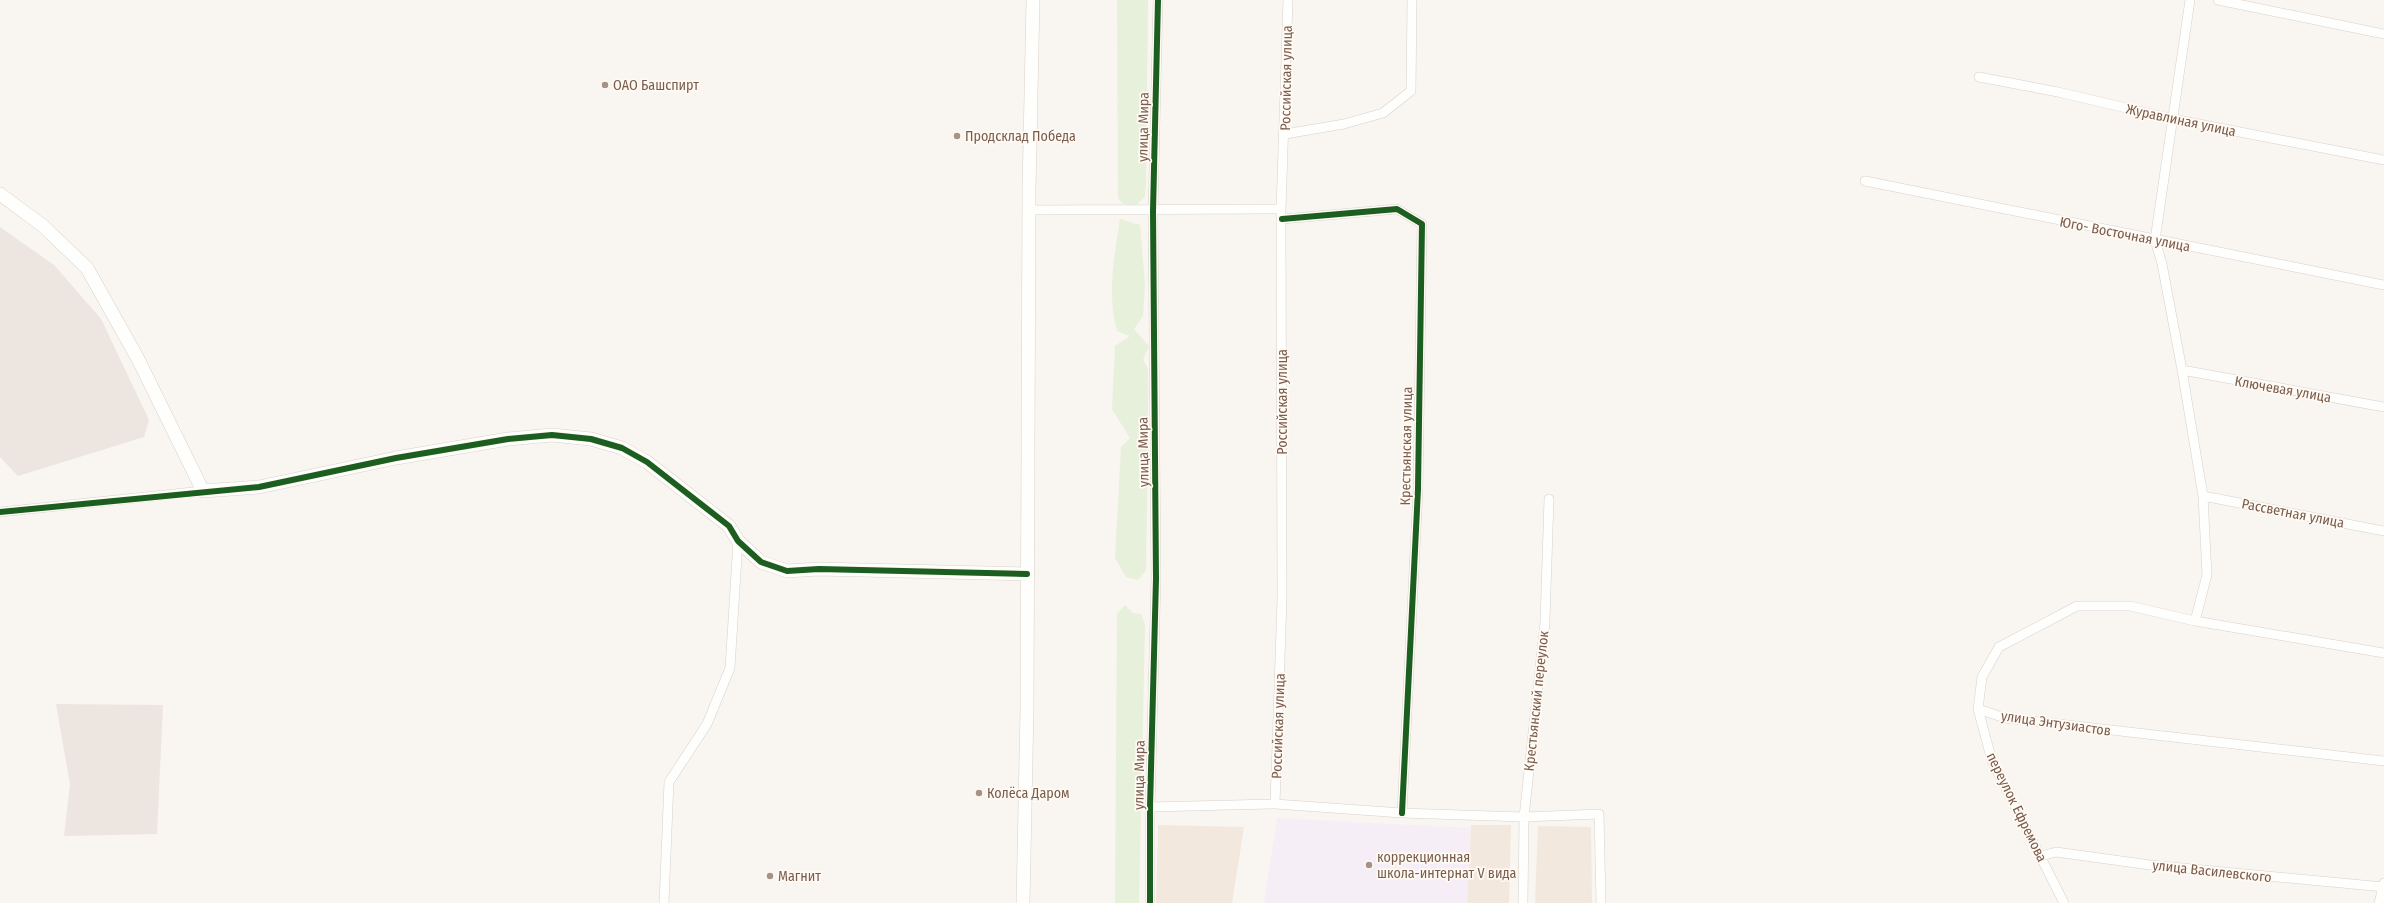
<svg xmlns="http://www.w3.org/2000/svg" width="2384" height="903" font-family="'Fira Sans Condensed',sans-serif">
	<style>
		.residential { fill: #f2e8de }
		.industrial { fill: #ede5e0 }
		.education { fill: #f6eef6 }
		.green { fill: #e7f0db }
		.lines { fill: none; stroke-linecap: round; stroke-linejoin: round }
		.street-casing { stroke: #d7d1cb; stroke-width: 10 }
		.secondary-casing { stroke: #d9d2cb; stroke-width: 14 }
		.street { stroke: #fefefd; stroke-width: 9 }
		.secondary { stroke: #fefefd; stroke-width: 13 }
		.cycleway-casing { stroke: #fffaf3; stroke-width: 8 }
		.cycleway { stroke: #1b5e20; stroke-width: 6 }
		.poi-dot { fill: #a69286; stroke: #fffaf3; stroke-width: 1.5 }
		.labels { text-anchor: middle; stroke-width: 3.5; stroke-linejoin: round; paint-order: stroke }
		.street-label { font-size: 14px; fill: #7a5c4d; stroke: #fffaf3 }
		.poi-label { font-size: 14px; fill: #7a5c4d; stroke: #fffaf3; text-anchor: start }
	</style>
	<rect width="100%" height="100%" fill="#f9f5f0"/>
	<!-- residential -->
	<path class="residential" d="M 1158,825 L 1244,827 L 1232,903 L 1156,903 Z
		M 1471,825 L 1511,825 L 1509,903 L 1467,903 Z
		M 1538,826 L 1591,827 L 1592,903 L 1535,903 Z"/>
	<!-- industrial -->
	<path class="industrial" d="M 0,227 L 54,265 L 101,319 L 149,420 L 144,437 L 18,476 L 0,457 Z
		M 56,704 L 163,705 L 157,834 L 64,836 L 70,784 Z"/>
	<!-- education -->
	<path class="education" d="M 1277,818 L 1470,828 L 1467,903 L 1264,903 Z"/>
	<!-- green -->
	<path class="green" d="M 1117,0 L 1148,0 L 1146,183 L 1145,197 L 1136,205 L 1123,204 L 1118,198 Z
		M 1120,219 L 1140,225 L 1145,285 L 1143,316 L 1134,329 L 1149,346 L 1143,360 L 1148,369 L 1148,438 L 1139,440 L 1148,445 L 1146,570 L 1138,580 L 1126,577 L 1115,558 L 1121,447 L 1130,438 L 1112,409 L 1115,346 L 1130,336 L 1117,331 C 1107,294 1114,257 1120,219 Z
		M 1125,605 L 1133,613 L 1141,614 L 1145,625 L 1139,903 L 1115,903 L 1117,614 Z"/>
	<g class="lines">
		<defs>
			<path id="street" d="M 2190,0 L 2155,240 L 2162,264 L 2182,370 L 2203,496 L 2207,575 L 2195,621
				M 2218,0 L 2384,34
				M 1979,77 L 2058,92 L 2173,119 L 2384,160
				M 1285,134 L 1344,124 L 1383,113 L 1411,91 L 1412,0
				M 1865,181 L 2384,285
				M 1029,210 L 1281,209
				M 1282,219 L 1397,209 L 1422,224 L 1418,489 L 1402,813
				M 2182,370 L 2384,407
				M 2203,496 L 2384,531
				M 0,512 L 203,491
				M 1978,709 L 2005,718 L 2384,761
				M 1275,804 L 1282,599 L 1281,209 L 1288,0
				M 1150,807 L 1275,804 L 1402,813 L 1524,817 L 1599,814 L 1601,903
				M 2041,856 L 2056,852 L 2150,865 L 2384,887
				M 664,903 L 669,782 L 707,724 L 730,668 L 738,541
				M 1150,903 L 1150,807 L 1156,579 L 1153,211 L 1158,0
				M 1523,903 L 1524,817 L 1545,622 L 1549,499
				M 2064,903 L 1992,761 L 1978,709 L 1982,677 L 1999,647 L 2077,606 L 2130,606 L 2195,621 L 2384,653
				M 2379,903 L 2384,883"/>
			<path id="secondary" d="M 0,194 L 43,226 L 87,268 L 138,359 L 203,491 L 259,487 L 396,458 L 508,439 L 552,435 L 591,439 L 622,448 L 647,462 L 729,526 L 738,541 L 761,562 L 787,571 L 819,569 L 1027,574
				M 1023,903 L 1027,710 L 1029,190 L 1033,0"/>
		</defs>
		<!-- street casing -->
		<use href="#street" class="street-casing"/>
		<!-- secondary casing -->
		<use href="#secondary" class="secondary-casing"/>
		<!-- street -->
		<use href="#street" class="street"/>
		<!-- secondary -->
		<use href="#secondary" class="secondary"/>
		<defs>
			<path id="cycleway" d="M 1282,219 L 1397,209 L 1422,224 L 1418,489 L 1402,813
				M 0,512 L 259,487 L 396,458 L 508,439 L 552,435 L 591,439 L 622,448 L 647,462 L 729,526 L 738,541 L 761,562 L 787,571 L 819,569 L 1027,574
				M 1150,903 L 1150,807 L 1156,579 L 1153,211 L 1158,0"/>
		</defs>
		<!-- cycleway casing -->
		<use href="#cycleway" class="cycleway-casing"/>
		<!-- cycleway -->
		<use href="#cycleway" class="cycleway"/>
	</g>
	<!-- markers -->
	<g class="poi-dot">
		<circle cx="605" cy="85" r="4"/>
		<circle cx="957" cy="136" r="4"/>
		<circle cx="979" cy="793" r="4"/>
		<circle cx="1369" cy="865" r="4"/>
		<circle cx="770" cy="876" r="4"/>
	</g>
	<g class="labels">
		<!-- street labels -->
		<g class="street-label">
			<text transform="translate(1286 78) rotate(-89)" y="5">Российская улица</text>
			<text transform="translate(2181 120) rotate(12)" y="5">Журавлиная улица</text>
			<text transform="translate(1143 127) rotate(-89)" y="5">улица Мира</text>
			<text transform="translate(2125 234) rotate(11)" y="5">Юго- Восточная улица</text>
			<text transform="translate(2283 389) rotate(10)" y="5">Ключевая улица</text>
			<text transform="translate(1282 402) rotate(-90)" y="5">Российская улица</text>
			<text transform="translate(1406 446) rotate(-89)" y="5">Крестьянская улица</text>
			<text transform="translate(1143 452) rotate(-91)" y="5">улица Мира</text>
			<text transform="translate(2293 513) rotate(11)" y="5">Рассветная улица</text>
			<text transform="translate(1536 701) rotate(-84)" y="5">Крестьянский переулок</text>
			<text transform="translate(2056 723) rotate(8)" y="5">улица Энтузиастов</text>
			<text transform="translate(1278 726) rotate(-88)" y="5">Российская улица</text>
			<text transform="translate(1139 775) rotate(-89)" y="5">улица Мира</text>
			<text transform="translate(2017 807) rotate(64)" y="5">переулок Ефремова</text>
			<text transform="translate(2212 871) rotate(6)" y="5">улица Василевского</text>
		</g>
		<!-- poi labels -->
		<g class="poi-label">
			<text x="613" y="90">ОАО Башспирт</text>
			<text x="965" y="141">Продсклад Победа</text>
			<text x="987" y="798">Колёса Даром</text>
			<text x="1377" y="862">коррекционная<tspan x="1377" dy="16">школа-интернат V вида</tspan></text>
			<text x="778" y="881">Магнит</text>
		</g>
	</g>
</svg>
